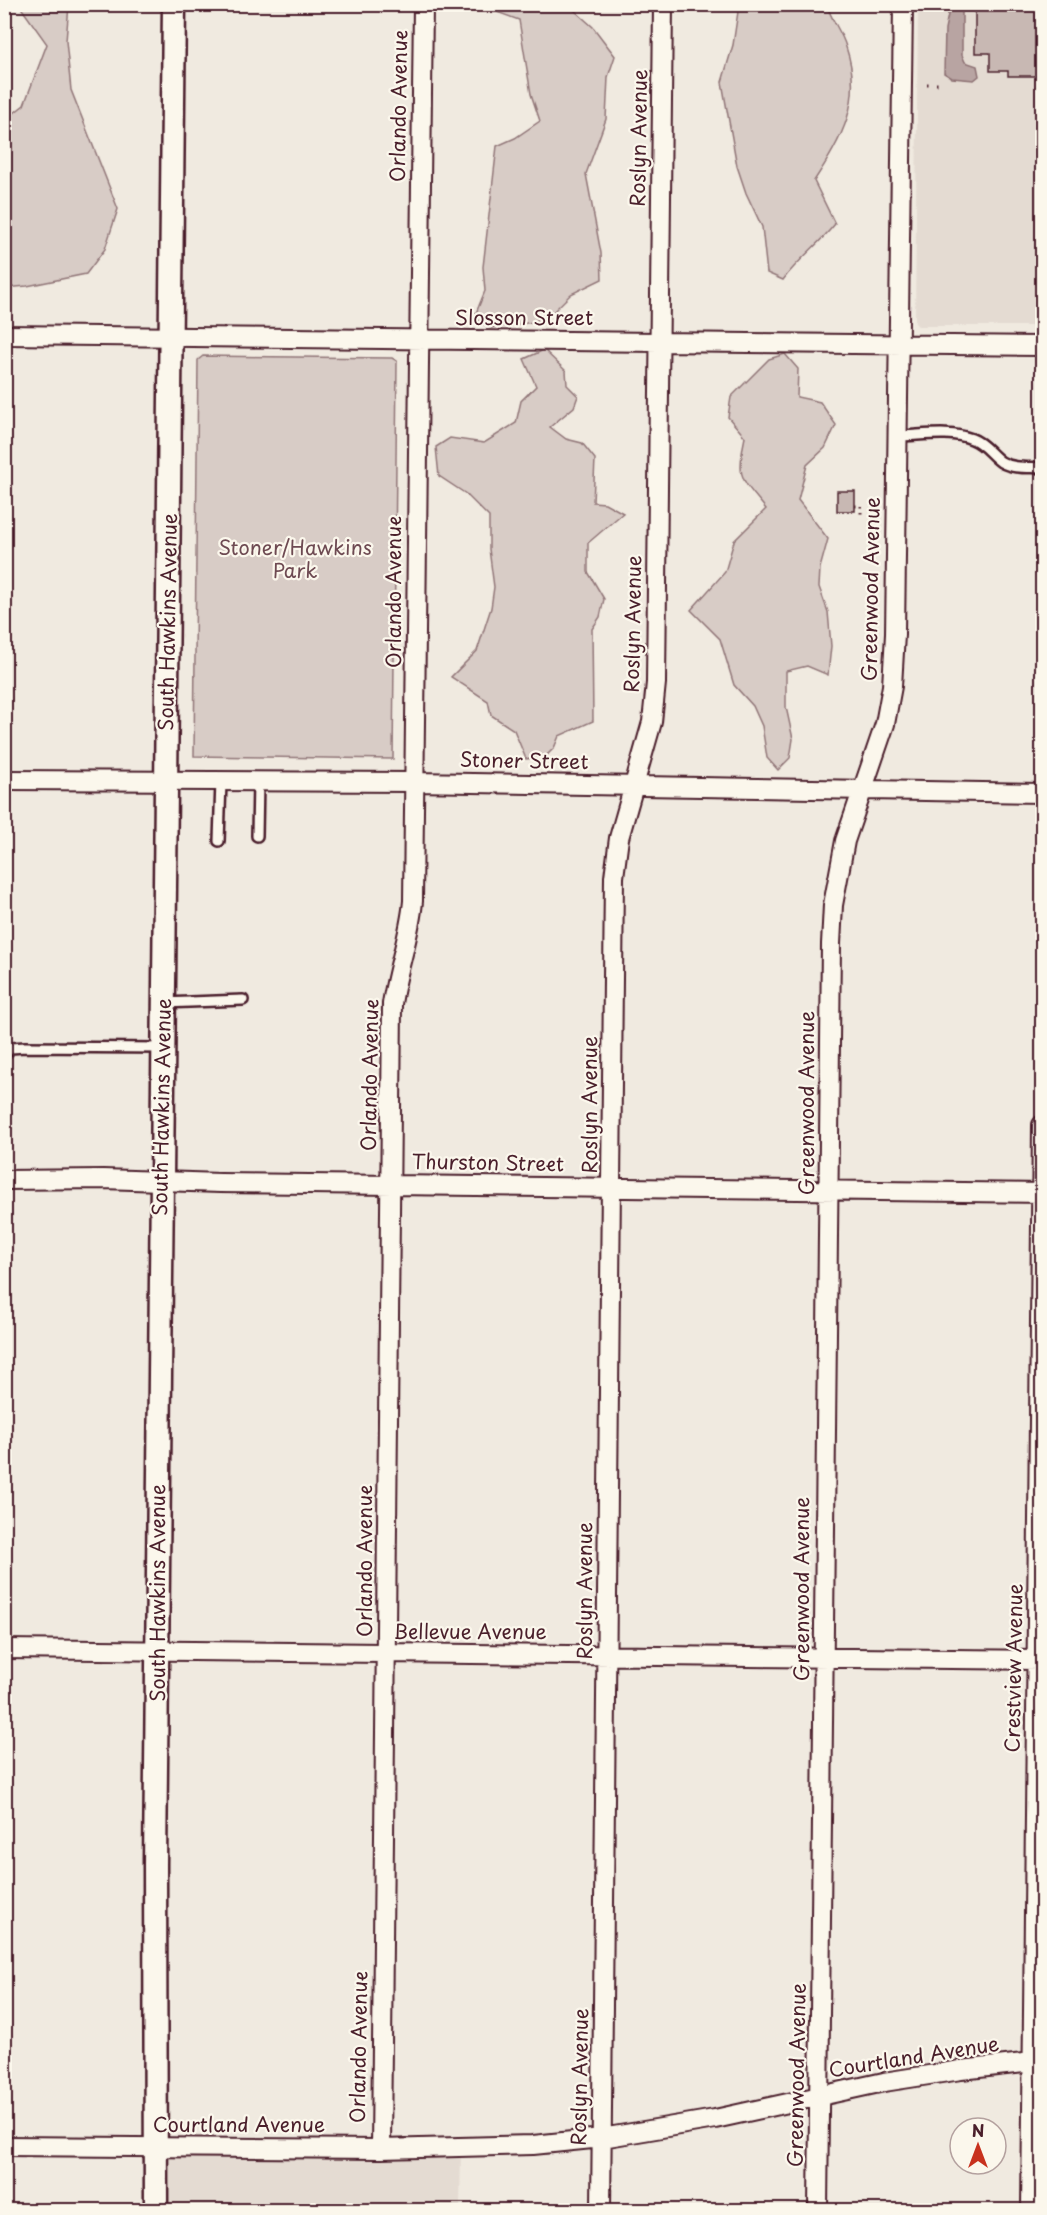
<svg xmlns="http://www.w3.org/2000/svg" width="1047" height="2215" font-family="'Playpen Sans',sans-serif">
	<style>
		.built { fill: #e4dbd2 }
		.green { fill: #d8ccc6; stroke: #917678; stroke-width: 1.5 }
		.water { fill: #b8a4a2; stroke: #8c6f72; stroke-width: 1.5 }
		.building { fill: #c8b8b3; stroke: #4a1f2b; stroke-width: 1.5 }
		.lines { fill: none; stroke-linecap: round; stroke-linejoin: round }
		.service-casing { stroke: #4a1f2b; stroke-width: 14 }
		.minor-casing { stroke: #4a1f2b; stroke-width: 22 }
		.tertiary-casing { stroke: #4a1f2b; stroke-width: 27 }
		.path { stroke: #4a1f2b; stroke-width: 3; stroke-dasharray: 1.5 4.5; stroke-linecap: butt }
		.service { stroke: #fbf7ec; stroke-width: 9 }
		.minor { stroke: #fbf7ec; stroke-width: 18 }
		.tertiary { stroke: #fbf7ec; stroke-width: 22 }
		.labels { text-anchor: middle; stroke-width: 4.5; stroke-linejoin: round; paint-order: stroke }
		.street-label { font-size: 20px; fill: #4a1f2b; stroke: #fbf7ec }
		.park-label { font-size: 20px; fill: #6e4a52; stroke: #fbf7ec }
	</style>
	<rect width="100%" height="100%" fill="#f0eae0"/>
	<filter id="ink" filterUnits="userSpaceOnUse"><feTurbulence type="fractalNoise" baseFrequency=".0167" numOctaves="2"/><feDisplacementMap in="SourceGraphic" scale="12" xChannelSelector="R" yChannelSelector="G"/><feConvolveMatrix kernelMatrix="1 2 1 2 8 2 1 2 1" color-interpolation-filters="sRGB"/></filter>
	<g filter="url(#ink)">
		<!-- built -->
		<path class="built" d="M 918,5 L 1042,5 L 1042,326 L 918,326 L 915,323 Z
			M 155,2147 L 461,2148 L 460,2210 L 156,2210 Z"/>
		<!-- green -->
		<path class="green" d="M 22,5 L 69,5 L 66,41 L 71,90 L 118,209 L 105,249 L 86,274 L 27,286 L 5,288 L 5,120 L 24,105 L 47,44 L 22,9 Z
			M 450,5 L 571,5 L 574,10 L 593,27 L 615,56 L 608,77 L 606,119 L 586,174 L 601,253 L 602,279 L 571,294 L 552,313 L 534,322 L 490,328 L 474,318 L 485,291 L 483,267 L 497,146 L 515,138 L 540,121 L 531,94 L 519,20 L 486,8 L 452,8 Z
			M 739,5 L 827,5 C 831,20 842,32 846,47 C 864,100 842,138 814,181 L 835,224 C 819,244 798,260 783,280 L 767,273 L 762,227 L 746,193 L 737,166 L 722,82 L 733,45 Z
			M 544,350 L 566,371 L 567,385 L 578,396 L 574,407 L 550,427 L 566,439 L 582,443 L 595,459 L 593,502 L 605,503 L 623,513 L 588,543 L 588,572 L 604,599 L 600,617 L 592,629 L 593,721 L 559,736 L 554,748 L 545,757 L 526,759 L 514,730 L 491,715 L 488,701 L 451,677 L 477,651 L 491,608 L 494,587 L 489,549 L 489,517 L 466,494 L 439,476 L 436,447 L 450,438 L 484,443 L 516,423 L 521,401 L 536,386 L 524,359 Z
			M 785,354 L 798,369 L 797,397 L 820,402 L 836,425 L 825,448 L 807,465 L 798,500 L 828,539 L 820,568 L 819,587 L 828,612 L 831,646 L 828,675 L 807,666 L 786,671 L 786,707 L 793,739 L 790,758 L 778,770 L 767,758 L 762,726 L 753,706 L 734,685 L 720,639 L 691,610 L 725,572 L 734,541 L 766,509 C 741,478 736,479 745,437 L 728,417 L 731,397 L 769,359 Z
			M 203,356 L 392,358 L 397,361 L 393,759 L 194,756 L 198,360 Z"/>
		<!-- water -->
		<path class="water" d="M 950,5 L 962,5 L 962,55 L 965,62 L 977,66 L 979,76 L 974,80 L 952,78 L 944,73 L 945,29 Z"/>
		<!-- building -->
		<path class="building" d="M 975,4 L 1040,4 L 1040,76 L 1008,76 L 1008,71 L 990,71 L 990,53 L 975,53 Z
			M 837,491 L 855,491 L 855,511 L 837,511 Z"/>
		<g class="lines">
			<defs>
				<path id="service" d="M 897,436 C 920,436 950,430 972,439 C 984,443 991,455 1001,462 C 1013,469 1029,467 1042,468
					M 257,836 L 258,781
					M 219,841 L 221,781
					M 163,1003 L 243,1000
					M 4,1055 L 11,1048 L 25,1047 L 163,1048"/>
				<path id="minor" d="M 4,335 L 1042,346
					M 4,780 L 414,782 L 1042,793
					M 4,1180 L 103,1179 L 220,1183 L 1042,1193
					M 4,1649 L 1042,1660
					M 4,2146 L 381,2149 L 533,2145 L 602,2138 L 715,2119 L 884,2082 L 961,2070 L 1042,2061
					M 381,2149 L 392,1004 C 397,969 410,936 413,901 L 423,4
					M 601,2210 L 614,877 L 619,838 L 652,722 L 656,683 L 663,4
					M 818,2210 L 831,944 L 833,905 L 845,841 L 885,724 L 892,686 L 895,634 L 903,4
					M 1031,2210 L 1042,1125"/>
				<path id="tertiary" d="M 156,2210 L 155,1865 L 174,4"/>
			</defs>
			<!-- service casing -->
			<use href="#service" class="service-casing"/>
			<!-- minor casing -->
			<use href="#minor" class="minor-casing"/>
			<!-- tertiary casing -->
			<use href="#tertiary" class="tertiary-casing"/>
			<!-- path -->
			<path class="path" d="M 927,84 L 931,84
				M 936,84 L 941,84
				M 855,506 L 861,506 L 861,517"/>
			<!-- service -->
			<use href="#service" class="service"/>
			<!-- minor -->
			<use href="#minor" class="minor"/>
			<!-- tertiary -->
			<use href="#tertiary" class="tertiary"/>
		</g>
	</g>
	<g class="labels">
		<!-- street labels -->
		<g class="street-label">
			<text transform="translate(399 106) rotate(-89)" y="7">Orlando Avenue</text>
			<text transform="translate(639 138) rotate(-89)" y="7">Roslyn Avenue</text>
			<text x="524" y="325">Slosson Street</text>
			<text transform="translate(871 589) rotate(-89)" y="7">Greenwood Avenue</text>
			<text transform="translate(394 592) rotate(-90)" y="7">Orlando Avenue</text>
			<text transform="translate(168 622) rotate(-89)" y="7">South Hawkins Avenue</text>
			<text transform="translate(633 624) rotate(-89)" y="7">Roslyn Avenue</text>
			<text transform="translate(524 761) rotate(1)" y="7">Stoner Street</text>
			<text transform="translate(370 1075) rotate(-89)" y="7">Orlando Avenue</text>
			<text transform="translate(807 1103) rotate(-90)" y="7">Greenwood Avenue</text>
			<text transform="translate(590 1105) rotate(-90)" y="7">Roslyn Avenue</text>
			<text transform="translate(162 1107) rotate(-89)" y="7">South Hawkins Avenue</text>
			<text transform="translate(488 1163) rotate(1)" y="7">Thurston Street</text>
			<text transform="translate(365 1561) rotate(-90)" y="7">Orlando Avenue</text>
			<text transform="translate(802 1589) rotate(-90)" y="7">Greenwood Avenue</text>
			<text transform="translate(585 1591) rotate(-90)" y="7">Roslyn Avenue</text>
			<text transform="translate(158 1593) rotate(-90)" y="7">South Hawkins Avenue</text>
			<text x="470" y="1639">Bellevue Avenue</text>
			<text transform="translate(1014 1668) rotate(-89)" y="7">Crestview Avenue</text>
			<text transform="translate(359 2047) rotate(-89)" y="7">Orlando Avenue</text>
			<text transform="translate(914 2057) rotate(-9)" y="7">Courtland Avenue</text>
			<text transform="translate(797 2075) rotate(-89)" y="7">Greenwood Avenue</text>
			<text transform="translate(580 2077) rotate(-89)" y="7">Roslyn Avenue</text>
			<text x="239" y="2132">Courtland Avenue</text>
		</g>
		<!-- park labels -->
		<g class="park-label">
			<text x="295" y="555">Stoner/Hawkins<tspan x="295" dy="23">Park</tspan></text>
		</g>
	</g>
	<!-- margin -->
	<rect width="1047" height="2215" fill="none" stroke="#fbf7ec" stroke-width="24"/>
	<rect x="12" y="12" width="1023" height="2191" fill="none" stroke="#4a1f2b" stroke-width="2" filter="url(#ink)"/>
	<!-- north arrow -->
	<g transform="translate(978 2146)"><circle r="28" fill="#fbf7ec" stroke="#b4a19f" stroke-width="1.5"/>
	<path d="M0-4.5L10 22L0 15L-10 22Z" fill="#c8321e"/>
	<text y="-9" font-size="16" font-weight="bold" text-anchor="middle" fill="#4a1f2b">N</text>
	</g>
</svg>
